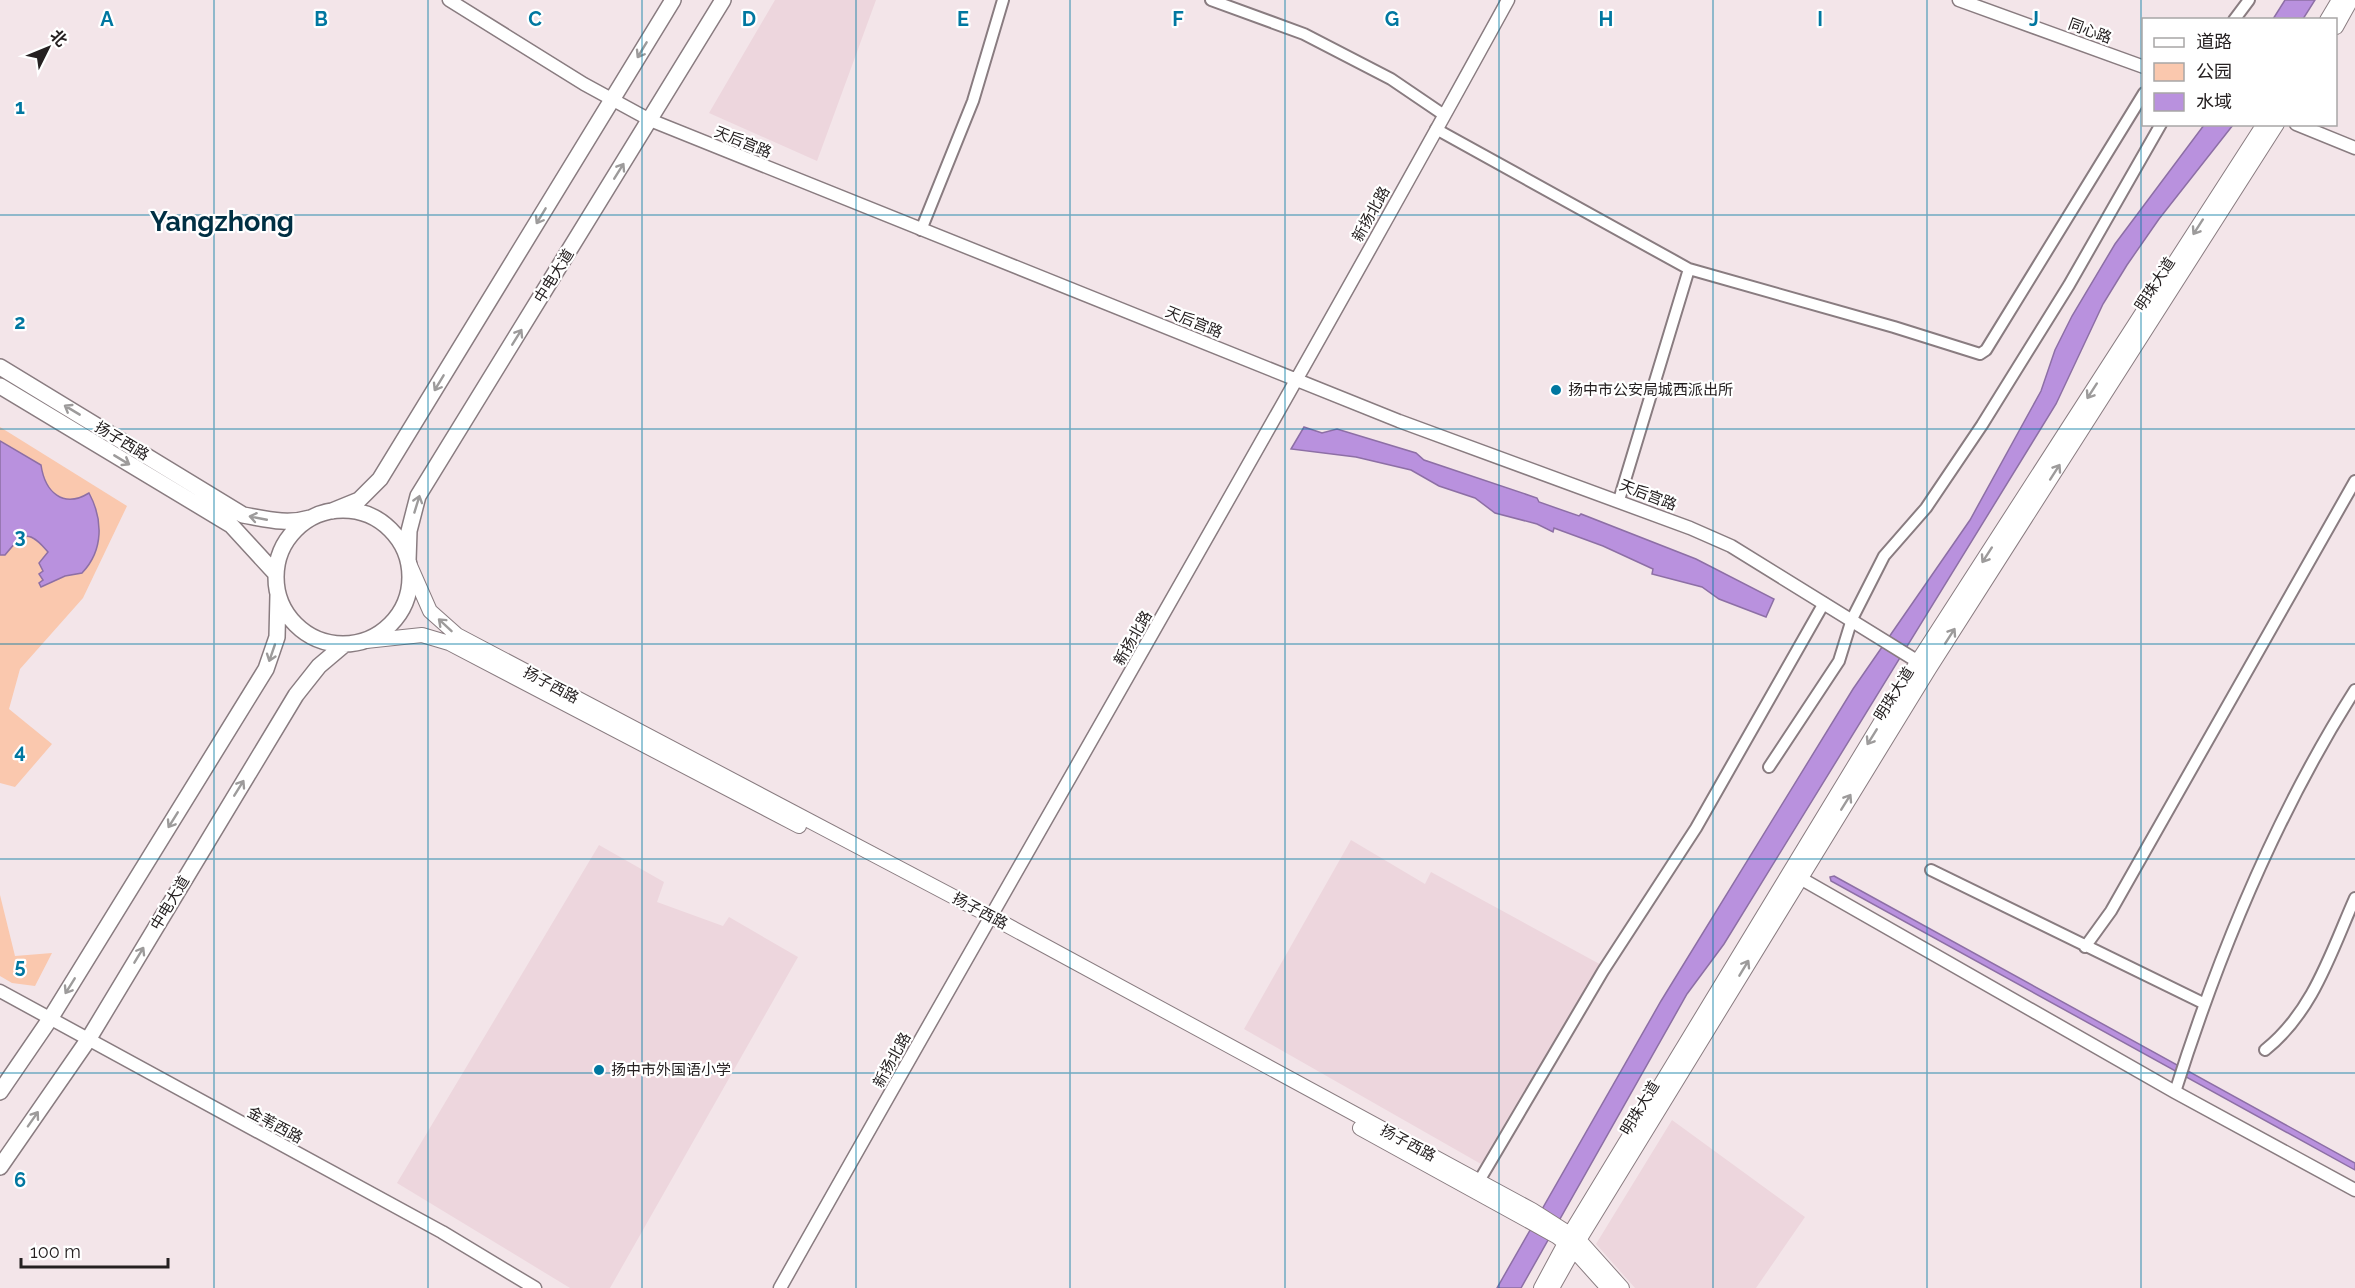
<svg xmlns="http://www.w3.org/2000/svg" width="2355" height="1288" font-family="Raleway,'Noto Sans SC',sans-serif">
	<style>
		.built { fill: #edd6dd }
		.green { fill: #fac8ae }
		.water { fill: #b991de; stroke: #8d6fa5; stroke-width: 1.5 }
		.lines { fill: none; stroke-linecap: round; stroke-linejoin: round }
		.minor-casing { stroke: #897c80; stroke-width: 14 }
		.tertiary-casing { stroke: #897c80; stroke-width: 15 }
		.secondary-casing { stroke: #897c80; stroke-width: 16 }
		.primary-casing { stroke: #897c80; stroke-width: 18 }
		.minor { stroke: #fff; stroke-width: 10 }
		.tertiary { stroke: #fff; stroke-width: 12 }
		.secondary { stroke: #fff; stroke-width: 14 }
		.primary { stroke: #fff; stroke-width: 15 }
		.oneway { stroke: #9d9b9b }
		.grid { fill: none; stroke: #0077a0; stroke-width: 1.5; stroke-opacity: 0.55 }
		.poi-dot { fill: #0077a0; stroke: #fff; stroke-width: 2 }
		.labels { text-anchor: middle; stroke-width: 4.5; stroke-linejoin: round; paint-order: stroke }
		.street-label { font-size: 15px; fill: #252021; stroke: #fff }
		.poi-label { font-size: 15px; fill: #252021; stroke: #fff; text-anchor: start }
		.town-label { font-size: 27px; font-weight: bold; fill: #002f43; stroke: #fff }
		.grid-label { font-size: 20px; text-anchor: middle; font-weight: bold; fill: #0077a0; stroke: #fff; stroke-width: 4.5; stroke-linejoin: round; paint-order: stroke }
	</style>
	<rect width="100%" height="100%" fill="#f3e5e9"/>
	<!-- built -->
	<path class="built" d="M 775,0 L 876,0 L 817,161 L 709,113 Z
		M 1351,840 L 1425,884 L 1431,872 L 1605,967 L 1481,1164 L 1244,1029 Z
		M 599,845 L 664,882 L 657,902 L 723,926 L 729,917 L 798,957 L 610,1288 L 570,1288 L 397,1183 Z
		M 1672,1120 L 1805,1217 L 1756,1288 L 1635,1288 L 1596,1244 Z"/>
	<!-- green -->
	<path class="green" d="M 0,427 L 127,506 L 83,598 L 20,669 L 9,709 L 52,744 L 15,787 L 0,783 Z
		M 0,895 L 15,956 L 52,953 L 35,986 L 12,983 L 0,976 Z"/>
	<!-- water -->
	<path class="water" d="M 2285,0 L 2315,0 L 2303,19 L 2273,19 Z
		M 2204,125 L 2233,125 L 2159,219 L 2127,265 L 2103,304 L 2056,404 L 1724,944 L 1687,994 L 1521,1288 L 1497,1288 L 1661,1001 L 1853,689 L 1970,520 L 2041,391 L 2055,350 L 2072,316 L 2115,244 Z
		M 1304,427 L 1322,433 L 1337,429 L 1416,453 L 1424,460 L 1537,498 L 1539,502 L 1579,516 L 1581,514 L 1696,559 L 1774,599 L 1766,617 L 1719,599 L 1702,587 L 1652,574 L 1653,569 L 1603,546 L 1554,528 L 1553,532 L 1537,524 L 1495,513 L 1475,498 L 1439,486 L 1411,470 L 1356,457 L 1291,449 Z
		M 0,441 L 41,465 C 45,492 63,509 89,493 C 103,519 104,550 82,573 L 65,576 L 41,587 L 39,583 L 43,580 L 39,574 L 43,571 L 39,563 L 48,552 C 28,528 23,533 5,555 L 0,555 Z
		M 1834,876 L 2355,1163 L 2355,1170 L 1831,881 L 1830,877 Z"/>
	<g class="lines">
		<defs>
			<path id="minor" d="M 1211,0 L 1304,34 L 1391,79 L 1444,115
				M 2234,20 L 2249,0
				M 1436,129 L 1689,269 L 1894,327 L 1980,354 L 1986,350 L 2144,93
				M 921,230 L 973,101 L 1003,0
				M 1619,500 L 1689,269
				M 1769,767 L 1839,661 L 1852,619 L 1884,556 L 1926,508 L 1982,425 L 2069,285 L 2161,124
				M 1931,870 L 2203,1003
				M 2085,947 L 2111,911 L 2355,481
				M 2265,1050 C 2313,1012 2331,952 2355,898
				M 2175,1092 C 2219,953 2276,814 2355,690
				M 1479,1181 L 1603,971 L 1696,828 L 1824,603"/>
			<path id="tertiary" d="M 449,0 L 584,84 L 650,120 L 1399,421 L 1690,528 L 1731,546 L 1925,666
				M 1959,0 L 2144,67
				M 2296,124 L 2355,148
				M 1793,874 L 2175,1092 L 2355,1190
				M 0,991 L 442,1232 L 535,1288
				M 780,1288 C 1022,858 1271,432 1508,0"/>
			<path id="secondary" d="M 2327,20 L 2339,0
				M 2336,27 L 2351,0
				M 408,561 L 430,611 L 457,635 L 990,916 L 1532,1210 L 1579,1240 L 1622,1288
				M 366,641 L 422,635 L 449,643 L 799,826
				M 1360,1128 L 1556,1236 L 1573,1249 L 1608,1288
				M 1541,1288 L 1570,1234 L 1918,661 L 2264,124
				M 1552,1288 L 1579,1240 L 1929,669 L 2277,124"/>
			<path id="primary" d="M 0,367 L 243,515 C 266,519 287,525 310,518
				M 0,386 L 231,525 L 276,574
				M276 577a67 67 0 1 1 134 0a67 67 0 1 1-134 0Z
				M 332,511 L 359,500 L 380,479 L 673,0
				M 408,561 L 409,531 L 418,496 L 723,0
				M 0,1092 L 50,1019 L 266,669 L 277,637 L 278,595
				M 0,1167 L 88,1040 L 296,695 L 319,666 L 345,644"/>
		</defs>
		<!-- minor casing -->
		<use href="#minor" class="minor-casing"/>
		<!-- tertiary casing -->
		<use href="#tertiary" class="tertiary-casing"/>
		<!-- secondary casing -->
		<use href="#secondary" class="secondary-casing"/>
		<!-- primary casing -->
		<use href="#primary" class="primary-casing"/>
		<!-- minor -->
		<use href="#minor" class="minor"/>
		<!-- tertiary -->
		<use href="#tertiary" class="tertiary"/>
		<!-- secondary -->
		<use href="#secondary" class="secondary"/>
		<!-- primary -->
		<use href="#primary" class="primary"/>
	</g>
	<!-- one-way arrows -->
	<defs><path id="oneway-shaft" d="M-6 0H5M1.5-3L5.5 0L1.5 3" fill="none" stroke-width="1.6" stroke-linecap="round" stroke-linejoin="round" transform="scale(1.5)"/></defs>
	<g class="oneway">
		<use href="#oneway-shaft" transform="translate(642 50) rotate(121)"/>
		<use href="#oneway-shaft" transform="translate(619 171) rotate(-58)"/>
		<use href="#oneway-shaft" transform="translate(541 216) rotate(121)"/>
		<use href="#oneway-shaft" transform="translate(2198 227) rotate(123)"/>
		<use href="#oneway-shaft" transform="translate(517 337) rotate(-58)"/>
		<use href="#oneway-shaft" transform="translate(439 383) rotate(121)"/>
		<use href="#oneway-shaft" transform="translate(2092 391) rotate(123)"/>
		<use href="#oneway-shaft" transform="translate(72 410) rotate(-149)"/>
		<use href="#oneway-shaft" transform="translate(122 460) rotate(31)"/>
		<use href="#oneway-shaft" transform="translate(2055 472) rotate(-57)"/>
		<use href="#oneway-shaft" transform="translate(417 504) rotate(-73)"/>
		<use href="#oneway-shaft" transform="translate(258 518) rotate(-169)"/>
		<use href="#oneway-shaft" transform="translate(1987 555) rotate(123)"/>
		<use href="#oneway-shaft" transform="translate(445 625) rotate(-137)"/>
		<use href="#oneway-shaft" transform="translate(1950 636) rotate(-57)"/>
		<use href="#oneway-shaft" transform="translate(272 653) rotate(109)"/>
		<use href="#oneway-shaft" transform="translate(1872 737) rotate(122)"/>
		<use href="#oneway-shaft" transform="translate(239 788) rotate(-58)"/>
		<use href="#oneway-shaft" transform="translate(1846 802) rotate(-58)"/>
		<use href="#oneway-shaft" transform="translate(173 820) rotate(122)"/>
		<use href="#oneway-shaft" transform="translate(139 955) rotate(-59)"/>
		<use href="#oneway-shaft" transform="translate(1744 968) rotate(-59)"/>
		<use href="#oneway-shaft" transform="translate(70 986) rotate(122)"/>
		<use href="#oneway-shaft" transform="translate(33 1119) rotate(-55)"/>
	</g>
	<!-- grid -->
	<path class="grid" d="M 214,0 L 214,1288M 428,0 L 428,1288M 642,0 L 642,1288M 856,0 L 856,1288M 1070,0 L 1070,1288M 1285,0 L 1285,1288M 1499,0 L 1499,1288M 1713,0 L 1713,1288M 1927,0 L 1927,1288M 2141,0 L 2141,1288M 0,215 L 2355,215M 0,429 L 2355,429M 0,644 L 2355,644M 0,859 L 2355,859M 0,1073 L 2355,1073"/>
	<!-- markers -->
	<g class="poi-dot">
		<circle cx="1556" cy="390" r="6"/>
		<circle cx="599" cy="1070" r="6"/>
	</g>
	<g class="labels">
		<!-- street labels -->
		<g class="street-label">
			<text transform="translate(2090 31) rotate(20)" y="5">同心路</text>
			<text transform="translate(743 142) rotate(22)" y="5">天后宫路</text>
			<text transform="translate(1371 214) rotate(-61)" y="5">新扬北路</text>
			<text transform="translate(554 276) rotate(-58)" y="5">中电大道</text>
			<text transform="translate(2155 284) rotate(-57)" y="5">明珠大道</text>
			<text transform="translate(1194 322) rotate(22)" y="5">天后宫路</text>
			<text transform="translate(122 441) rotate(31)" y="5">扬子西路</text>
			<text transform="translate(1648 495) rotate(21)" y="5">天后宫路</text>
			<text transform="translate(1133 638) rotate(-60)" y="5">新扬北路</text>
			<text transform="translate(551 685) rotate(28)" y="5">扬子西路</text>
			<text transform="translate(1894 694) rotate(-58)" y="5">明珠大道</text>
			<text transform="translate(170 903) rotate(-59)" y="5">中电大道</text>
			<text transform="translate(980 911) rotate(28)" y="5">扬子西路</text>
			<text transform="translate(892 1060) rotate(-61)" y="5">新扬北路</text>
			<text transform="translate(1640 1108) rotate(-59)" y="5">明珠大道</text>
			<text transform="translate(275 1125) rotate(28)" y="5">金苇西路</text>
			<text transform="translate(1408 1143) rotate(28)" y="5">扬子西路</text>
		</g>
		<!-- poi labels -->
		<g class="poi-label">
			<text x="1568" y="395">扬中市公安局城西派出所</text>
			<text x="611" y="1075">扬中市外国语小学</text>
		</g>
		<!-- town labels -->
		<g class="town-label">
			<text x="222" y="231">Yangzhong</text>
		</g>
	</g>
	<g class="grid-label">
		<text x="107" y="26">A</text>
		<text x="321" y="26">B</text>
		<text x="535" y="26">C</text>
		<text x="749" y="26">D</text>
		<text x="963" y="26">E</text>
		<text x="1178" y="26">F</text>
		<text x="1392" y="26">G</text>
		<text x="1606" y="26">H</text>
		<text x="1820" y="26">I</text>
		<text x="2034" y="26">J</text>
		<text x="20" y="114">1</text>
		<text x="20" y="329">2</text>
		<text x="20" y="543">3</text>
		<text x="20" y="758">4</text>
		<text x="20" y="973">5</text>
		<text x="20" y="1187">6</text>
	</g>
	<!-- legend -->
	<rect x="2142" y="18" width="195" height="108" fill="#ffffff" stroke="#a8a6a6" stroke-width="1.5"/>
	<rect x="2154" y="38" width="30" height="9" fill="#ffffff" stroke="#a8a6a6" stroke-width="1.5"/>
	<text x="2196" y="48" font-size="18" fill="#252021">道路</text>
	<rect x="2154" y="63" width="30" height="18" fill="#fac8ae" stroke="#a8a6a6" stroke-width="1.5"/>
	<text x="2196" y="78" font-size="18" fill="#252021">公园</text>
	<rect x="2154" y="93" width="30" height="18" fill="#b991de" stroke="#a8a6a6" stroke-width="1.5"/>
	<text x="2196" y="108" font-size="18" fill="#252021">水域</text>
	<!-- north arrow -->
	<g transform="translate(48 48) rotate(47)" stroke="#ffffff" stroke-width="4.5" paint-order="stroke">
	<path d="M0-4.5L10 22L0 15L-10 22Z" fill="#252021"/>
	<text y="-9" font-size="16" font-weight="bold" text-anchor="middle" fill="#252021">北</text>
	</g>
	<!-- scale -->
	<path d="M21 1258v9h147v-9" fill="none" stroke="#252021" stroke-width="3"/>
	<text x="30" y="1258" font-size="18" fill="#252021" stroke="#ffffff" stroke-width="4.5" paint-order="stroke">100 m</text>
</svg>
